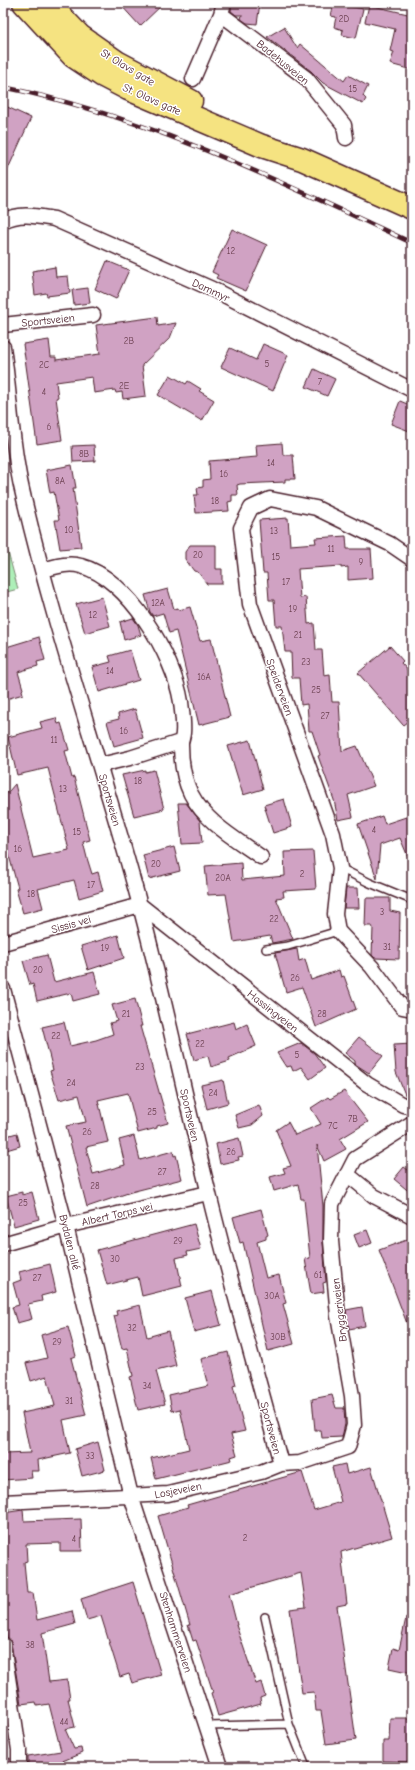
<svg xmlns="http://www.w3.org/2000/svg" width="415" height="1770" font-family="'Comic Neue',sans-serif">
	<style>
		.green { fill: #adefb8; stroke: #7c8772 }
		.building { fill: #d0a2c3; stroke: #4a1f2b }
		.lines { fill: none; stroke-linecap: round; stroke-linejoin: round }
		.service-casing { stroke: #4a1f2b; stroke-width: 10 }
		.minor-casing { stroke: #4a1f2b; stroke-width: 17 }
		.trunk-casing { stroke: #4a1f2b; stroke-width: 25 }
		.service { stroke: #fff; stroke-width: 7 }
		.minor { stroke: #fff; stroke-width: 14 }
		.trunk { stroke: #f5e381; stroke-width: 22 }
		.rail-casing { stroke: #4a1f2b; stroke-width: 4.5 }
		.rail { stroke: #fff; stroke-width: 3; stroke-dasharray: 9; stroke-linecap: butt }
		.labels { text-anchor: middle; stroke-width: 3; stroke-linejoin: round; paint-order: stroke }
		.number-label { font-size: 9px; fill: #6c4051 }
		.street-label { font-size: 11px; fill: #4a1f2b; stroke: #fff }
	</style>
	<rect width="100%" height="100%" fill="#fff"/>
	<filter id="ink" filterUnits="userSpaceOnUse"><feTurbulence type="fractalNoise" baseFrequency=".025" numOctaves="2"/><feDisplacementMap in="SourceGraphic" scale="8" xChannelSelector="R" yChannelSelector="G"/><feConvolveMatrix kernelMatrix="1 2 1 2 8 2 1 2 1" color-interpolation-filters="sRGB"/></filter>
	<g filter="url(#ink)">
		<!-- green -->
		<path class="green" d="M 3,534 L 18,589 L 3,593 Z"/>
		<!-- building -->
		<path class="building" d="M 119,3 L 164,3 L 140,26 Z
			M 232,3 L 260,3 L 257,24 L 247,23 L 241,19 L 242,15 L 236,15 L 231,11 Z
			M 334,3 L 363,9 L 356,38 L 342,35 L 343,30 L 334,27 L 336,17 L 331,16 Z
			M 369,5 L 412,15 L 412,70 L 390,64 L 394,52 L 390,51 L 395,29 L 365,22 Z
			M 284,27 L 297,48 L 300,44 L 344,81 L 348,75 L 368,86 L 363,96 L 366,99 L 363,104 L 323,83 L 311,71 L 267,37 Z
			M 3,105 L 31,118 L 3,180 Z
			M 232,229 L 267,245 L 246,291 L 216,278 L 218,275 L 212,272 Z
			M 107,261 L 129,270 L 116,299 L 95,289 Z
			M 55,267 L 56,277 L 68,276 L 70,293 L 47,296 L 46,293 L 35,295 L 32,271 Z
			M 88,288 L 90,303 L 74,305 L 72,290 Z
			M 157,317 L 158,326 L 176,323 L 170,338 L 142,365 L 146,396 L 123,399 L 122,392 L 116,393 L 115,390 L 94,393 L 92,377 L 56,382 L 58,397 L 56,398 L 62,440 L 37,444 L 23,344 L 49,340 L 51,357 L 56,357 L 56,360 L 100,354 L 96,325 Z
			M 263,344 L 288,355 L 273,391 L 221,367 L 230,348 L 256,360 Z
			M 314,369 L 335,379 L 327,396 L 306,387 Z
			M 170,375 L 186,384 L 188,381 L 201,389 L 199,391 L 214,400 L 202,421 L 158,395 Z
			M 400,401 L 412,406 L 412,432 L 391,424 Z
			M 282,443 L 283,455 L 293,455 L 295,479 L 285,479 L 285,482 L 240,484 L 237,485 L 238,495 L 232,495 L 232,501 L 228,502 L 229,511 L 196,513 L 194,495 L 198,495 L 197,488 L 203,487 L 203,480 L 210,479 L 209,461 L 257,457 L 256,445 Z
			M 94,445 L 95,461 L 73,462 L 72,446 Z
			M 72,465 L 76,488 L 73,488 L 81,547 L 60,549 L 55,520 L 59,520 L 54,492 L 50,493 L 46,470 Z
			M 288,518 L 290,545 L 316,543 L 315,538 L 346,536 L 347,549 L 371,549 L 373,578 L 348,580 L 348,567 L 341,568 L 341,566 L 298,569 L 300,598 L 306,597 L 308,624 L 314,623 L 316,650 L 322,650 L 324,676 L 330,675 L 332,702 L 339,702 L 342,751 L 357,746 L 374,786 L 348,795 L 353,817 L 338,820 L 334,800 L 318,756 L 320,755 L 312,731 L 309,731 L 307,704 L 301,705 L 299,678 L 292,678 L 291,652 L 285,652 L 282,626 L 276,626 L 274,600 L 269,600 L 267,573 L 263,573 L 259,520 Z
			M 190,545 L 216,545 L 216,569 L 222,569 L 222,584 L 207,584 L 198,572 L 194,571 L 185,559 L 185,552 Z
			M 168,589 L 174,609 L 178,608 L 179,610 L 190,607 L 200,641 L 211,639 L 230,717 L 199,725 L 176,631 L 169,633 L 163,613 L 153,616 L 150,612 L 145,595 Z
			M 102,597 L 110,626 L 85,633 L 76,604 Z
			M 133,618 L 138,625 L 141,635 L 124,640 L 120,622 Z
			M 39,637 L 45,660 L 37,662 L 38,666 L 18,672 L 23,689 L 22,690 L 23,694 L 3,700 L 3,648 Z
			M 390,646 L 403,661 L 401,663 L 412,675 L 412,718 L 403,725 L 358,673 Z
			M 130,650 L 139,680 L 99,692 L 92,667 L 111,662 L 109,656 Z
			M 135,709 L 143,738 L 114,746 L 107,722 L 119,719 L 118,714 Z
			M 56,718 L 58,724 L 61,723 L 69,750 L 65,751 L 72,778 L 74,777 L 90,840 L 83,842 L 87,858 L 92,874 L 98,872 L 103,891 L 79,898 L 74,880 L 38,889 L 43,908 L 23,913 L 16,889 L 18,888 L 3,834 L 3,798 L 15,784 L 33,858 L 69,850 L 48,768 L 17,775 L 8,737 L 42,728 L 40,722 Z
			M 250,740 L 263,789 L 243,795 L 228,746 Z
			M 145,770 L 145,772 L 154,770 L 164,809 L 134,816 L 122,775 Z
			M 284,799 L 292,827 L 273,833 L 264,805 Z
			M 178,803 L 186,803 L 200,821 L 202,843 L 182,844 Z
			M 412,815 L 412,866 L 400,838 L 380,845 L 377,879 L 358,824 L 382,816 L 385,824 Z
			M 174,847 L 180,871 L 149,879 L 143,855 Z
			M 313,851 L 316,889 L 283,891 L 284,897 L 276,898 L 293,939 L 272,943 L 270,936 L 234,942 L 226,894 L 208,895 L 205,866 L 241,863 L 242,880 L 285,876 L 284,852 Z
			M 346,888 L 358,888 L 359,908 L 344,908 Z
			M 366,898 L 390,898 L 390,911 L 400,913 L 399,959 L 375,958 L 372,955 L 373,928 L 372,926 L 365,926 Z
			M 118,935 L 124,958 L 88,970 L 81,946 Z
			M 297,949 L 299,961 L 305,959 L 311,980 L 339,970 L 341,977 L 344,976 L 356,1009 L 316,1027 L 302,987 L 286,992 L 275,953 Z
			M 47,955 L 54,982 L 94,972 L 100,994 L 73,1001 L 71,993 L 37,1001 L 33,984 L 30,985 L 23,961 Z
			M 135,999 L 142,1026 L 140,1026 L 168,1123 L 157,1126 L 157,1128 L 138,1133 L 128,1093 L 98,1100 L 108,1142 L 86,1147 L 93,1174 L 125,1165 L 119,1140 L 134,1136 L 140,1160 L 173,1151 L 174,1156 L 176,1155 L 182,1179 L 131,1192 L 87,1207 L 66,1126 L 86,1122 L 79,1095 L 59,1100 L 50,1071 L 53,1070 L 42,1027 L 64,1022 L 70,1046 L 96,1040 L 113,1034 L 110,1023 L 117,1021 L 112,1005 Z
			M 234,1022 L 236,1029 L 247,1024 L 256,1046 L 229,1058 L 230,1061 L 211,1067 L 208,1056 L 194,1060 L 187,1034 Z
			M 359,1037 L 383,1056 L 369,1073 L 355,1064 L 355,1061 L 345,1053 Z
			M 301,1043 L 314,1053 L 325,1068 L 310,1079 L 301,1067 L 293,1071 L 291,1066 L 286,1067 L 277,1053 Z
			M 412,1044 L 412,1098 L 406,1097 L 396,1072 L 394,1045 Z
			M 223,1080 L 228,1103 L 207,1109 L 201,1085 Z
			M 344,1091 L 368,1122 L 340,1139 L 346,1149 L 324,1161 L 317,1145 L 323,1206 L 323,1242 L 326,1282 L 323,1283 L 324,1292 L 311,1294 L 305,1259 L 310,1258 L 304,1199 L 301,1199 L 298,1184 L 274,1191 L 270,1177 L 285,1173 L 283,1168 L 291,1166 L 276,1130 L 288,1122 L 295,1135 L 321,1124 L 311,1108 L 328,1097 L 330,1099 Z
			M 259,1105 L 263,1116 L 252,1125 L 239,1128 L 235,1115 Z
			M 17,1133 L 20,1146 L 3,1151 L 3,1137 Z
			M 239,1138 L 243,1156 L 238,1157 L 239,1160 L 220,1164 L 216,1144 Z
			M 404,1167 L 412,1173 L 412,1194 L 394,1179 Z
			M 22,1192 L 22,1195 L 32,1192 L 39,1219 L 14,1226 L 6,1196 Z
			M 261,1209 L 268,1235 L 266,1236 L 266,1239 L 257,1242 L 266,1278 L 279,1275 L 286,1303 L 283,1304 L 294,1344 L 268,1351 L 243,1242 L 240,1243 L 233,1217 Z
			M 194,1224 L 201,1249 L 187,1252 L 188,1255 L 176,1258 L 182,1286 L 142,1296 L 138,1277 L 107,1285 L 97,1250 Z
			M 367,1230 L 372,1243 L 359,1248 L 354,1235 Z
			M 409,1239 L 412,1246 L 412,1334 L 411,1334 L 379,1250 Z
			M 50,1264 L 56,1292 L 41,1296 L 42,1301 L 28,1304 L 32,1319 L 17,1323 L 12,1307 L 19,1305 L 13,1283 L 21,1280 L 19,1272 Z
			M 212,1291 L 221,1325 L 194,1332 L 185,1298 Z
			M 140,1305 L 147,1337 L 168,1331 L 176,1366 L 156,1371 L 165,1404 L 138,1410 L 130,1377 L 133,1376 L 127,1348 L 122,1349 L 114,1316 L 117,1315 L 116,1311 Z
			M 362,1307 L 365,1326 L 349,1329 L 346,1310 Z
			M 68,1327 L 76,1356 L 71,1358 L 86,1415 L 63,1420 L 70,1453 L 38,1460 L 39,1471 L 31,1471 L 32,1478 L 3,1480 L 3,1454 L 30,1453 L 22,1413 L 55,1406 L 47,1376 L 31,1381 L 26,1363 L 47,1358 L 41,1335 Z
			M 228,1352 L 236,1385 L 233,1386 L 245,1431 L 231,1434 L 237,1455 L 231,1457 L 232,1460 L 156,1479 L 151,1458 L 189,1449 L 180,1409 L 172,1411 L 169,1395 L 208,1386 L 201,1359 Z
			M 332,1395 L 336,1408 L 344,1408 L 345,1424 L 342,1437 L 322,1438 L 321,1430 L 315,1430 L 312,1399 Z
			M 98,1442 L 105,1470 L 82,1476 L 75,1449 Z
			M 345,1464 L 347,1474 L 371,1467 L 392,1537 L 341,1552 L 347,1604 L 337,1606 L 356,1740 L 326,1744 L 321,1711 L 316,1711 L 314,1692 L 302,1693 L 290,1609 L 306,1607 L 301,1573 L 229,1594 L 237,1625 L 236,1625 L 256,1684 L 261,1682 L 265,1696 L 260,1698 L 261,1704 L 218,1716 L 211,1693 L 213,1692 L 196,1640 L 193,1641 L 188,1625 L 190,1625 L 158,1516 L 188,1507 L 187,1505 L 302,1472 L 314,1510 L 341,1502 L 332,1467 Z
			M 23,1510 L 24,1521 L 81,1519 L 82,1551 L 60,1551 L 60,1543 L 26,1544 L 27,1561 L 24,1562 L 27,1593 L 33,1593 L 37,1620 L 72,1611 L 75,1624 L 42,1633 L 49,1682 L 67,1680 L 70,1699 L 68,1699 L 75,1727 L 65,1729 L 74,1749 L 81,1748 L 82,1753 L 48,1767 L 28,1767 L 28,1756 L 61,1751 L 49,1704 L 37,1706 L 36,1702 L 21,1704 L 11,1643 L 7,1637 L 3,1609 L 3,1513 Z
			M 133,1582 L 161,1675 L 132,1683 L 129,1674 L 120,1677 L 101,1616 L 87,1620 L 81,1599 Z
			M 406,1618 L 412,1618 L 412,1673 L 389,1668 L 393,1648 L 399,1650 Z
			M 390,1718 L 412,1718 L 412,1762 L 383,1761 L 383,1741 L 389,1741 Z
			M 10,1758 L 10,1767 L 7,1767 L 7,1759 Z"/>
		<g class="lines">
			<defs>
				<path id="service" d="M 340,868 L 370,883 L 412,900
					M 266,949 L 288,946 L 338,931
					M 265,1617 L 289,1724 L 306,1767
					M 208,1726 L 289,1724"/>
				<path id="minor" d="M 221,14 L 306,78 L 344,125 L 346,138
					M 193,79 L 221,14 L 224,3
					M 3,221 C 20,212 36,216 54,219 L 212,289 L 412,390
					M 3,325 L 93,315
					M 3,347 C 10,394 11,443 22,490 C 54,630 102,764 139,902 C 165,998 184,1094 208,1190 C 230,1282 257,1373 281,1464
					M 412,559 L 390,544 L 316,508 L 270,499 L 251,508 L 241,528 L 250,604 L 333,834 L 340,868 L 335,914 L 338,931 L 372,967 L 402,1007 L 412,1009
					M 42,570 C 54,567 68,562 81,566 C 128,578 174,656 181,702 C 182,712 184,723 183,733 C 183,737 181,740 181,744 C 181,760 184,780 191,794 C 206,823 236,839 261,857
					M 100,765 L 130,758 L 180,742
					M 140,905 L 367,1084 L 403,1105 L 412,1107
					M 3,943 L 140,905
					M 3,989 L 66,1226 L 131,1496 L 220,1767
					M 347,1174 L 374,1196 L 412,1216
					M 3,1244 L 66,1226 L 208,1193
					M 3,1502 L 168,1494 L 261,1472 L 281,1464 L 300,1463 L 348,1447 L 354,1425 L 352,1396 L 338,1316 L 331,1241 L 332,1204 L 355,1159 L 412,1123
					M 3,1644 L 19,1750 L 19,1767"/>
				<path id="trunk" d="M 24,3 L 73,56 L 103,76 L 128,89 L 262,146 L 302,159 L 412,208
					M 48,3 L 80,36 L 117,62 L 191,101"/>
			</defs>
			<!-- service casing -->
			<use href="#service" class="service-casing"/>
			<!-- minor casing -->
			<use href="#minor" class="minor-casing"/>
			<!-- trunk casing -->
			<use href="#trunk" class="trunk-casing"/>
			<!-- service -->
			<use href="#service" class="service"/>
			<!-- minor -->
			<use href="#minor" class="minor"/>
			<!-- trunk -->
			<use href="#trunk" class="trunk"/>
			<defs>
				<path id="rail" d="M 3,87 C 147,116 279,181 412,243"/>
			</defs>
			<!-- rail casing -->
			<use href="#rail" class="rail-casing"/>
			<!-- rail -->
			<use href="#rail" class="rail"/>
		</g>
	</g>
	<g class="labels">
		<!-- number labels -->
		<g class="number-label">
			<text x="344" y="22">2D</text>
			<text x="353" y="92">15</text>
			<text x="231" y="254">12</text>
			<text x="129" y="344">2B</text>
			<text x="267" y="367">5</text>
			<text x="44" y="368">2C</text>
			<text x="320" y="385">7</text>
			<text x="124" y="389">2E</text>
			<text x="44" y="395">4</text>
			<text x="49" y="430">6</text>
			<text x="84" y="457">8B</text>
			<text x="271" y="466">14</text>
			<text x="224" y="477">16</text>
			<text x="60" y="484">8A</text>
			<text x="215" y="504">18</text>
			<text x="69" y="533">10</text>
			<text x="274" y="534">13</text>
			<text x="331" y="552">11</text>
			<text x="198" y="558">20</text>
			<text x="276" y="560">15</text>
			<text x="361" y="565">9</text>
			<text x="286" y="585">17</text>
			<text x="158" y="606">12A</text>
			<text x="293" y="612">19</text>
			<text x="93" y="618">12</text>
			<text x="298" y="638">21</text>
			<text x="306" y="665">23</text>
			<text x="110" y="674">14</text>
			<text x="204" y="680">16A</text>
			<text x="316" y="693">25</text>
			<text x="325" y="719">27</text>
			<text x="124" y="734">16</text>
			<text x="54" y="743">11</text>
			<text x="138" y="784">18</text>
			<text x="63" y="792">13</text>
			<text x="374" y="833">4</text>
			<text x="77" y="835">15</text>
			<text x="18" y="852">16</text>
			<text x="156" y="867">20</text>
			<text x="302" y="877">2</text>
			<text x="223" y="881">20A</text>
			<text x="91" y="888">17</text>
			<text x="31" y="897">18</text>
			<text x="382" y="915">3</text>
			<text x="274" y="922">22</text>
			<text x="387" y="950">31</text>
			<text x="105" y="951">19</text>
			<text x="38" y="973">20</text>
			<text x="295" y="981">26</text>
			<text x="126" y="1017">21</text>
			<text x="322" y="1017">28</text>
			<text x="56" y="1039">22</text>
			<text x="200" y="1047">22</text>
			<text x="297" y="1058">5</text>
			<text x="140" y="1070">23</text>
			<text x="71" y="1086">24</text>
			<text x="213" y="1096">24</text>
			<text x="152" y="1115">25</text>
			<text x="353" y="1122">7B</text>
			<text x="333" y="1129">7C</text>
			<text x="87" y="1135">26</text>
			<text x="231" y="1155">26</text>
			<text x="162" y="1175">27</text>
			<text x="95" y="1189">28</text>
			<text x="23" y="1206">25</text>
			<text x="178" y="1244">29</text>
			<text x="115" y="1262">30</text>
			<text x="318" y="1278">61</text>
			<text x="37" y="1281">27</text>
			<text x="272" y="1299">30A</text>
			<text x="132" y="1331">32</text>
			<text x="278" y="1340">30B</text>
			<text x="57" y="1345">29</text>
			<text x="147" y="1389">34</text>
			<text x="69" y="1404">31</text>
			<text x="90" y="1459">33</text>
			<text x="245" y="1541">2</text>
			<text x="74" y="1542">4</text>
			<text x="30" y="1648">38</text>
			<text x="64" y="1725">44</text>
		</g>
		<!-- street labels -->
		<g class="street-label">
			<text transform="translate(283 62) rotate(39)" y="4">Badehusveien</text>
			<text transform="translate(128 67) rotate(31)" y="4">St Olavs gate</text>
			<text transform="translate(152 99) rotate(24)" y="4">St. Olavs gate</text>
			<text transform="translate(211 290) rotate(25)" y="4">Dammyr</text>
			<text transform="translate(48 320) rotate(-6)" y="4">Sportsveien</text>
			<text transform="translate(280 687) rotate(70)" y="4">Speiderveien</text>
			<text transform="translate(110 800) rotate(74)" y="4">Sportsveien</text>
			<text transform="translate(71 924) rotate(-16)" y="4">Sissis vei</text>
			<text transform="translate(273 1011) rotate(38)" y="4">Hassingveien</text>
			<text transform="translate(190 1115) rotate(77)" y="4">Sportsveien</text>
			<text transform="translate(117 1214) rotate(-13)" y="4">Albert Torps vei</text>
			<text transform="translate(70 1242) rotate(76)" y="4">Bydalen allé</text>
			<text transform="translate(339 1310) rotate(-97)" y="4">Bryggeriveien</text>
			<text transform="translate(271 1428) rotate(75)" y="4">Sportsveien</text>
			<text transform="translate(178 1490) rotate(-11)" y="4">Losjeveien</text>
			<text transform="translate(176 1632) rotate(72)" y="4">Stenhammerveien</text>
		</g>
	</g>
	<!-- margin -->
	<rect width="415" height="1770" fill="none" stroke="#fff" stroke-width="16"/>
	<rect x="8" y="8" width="399" height="1754" fill="none" stroke="#4a1f2b" stroke-width="1.5" filter="url(#ink)"/>
</svg>
